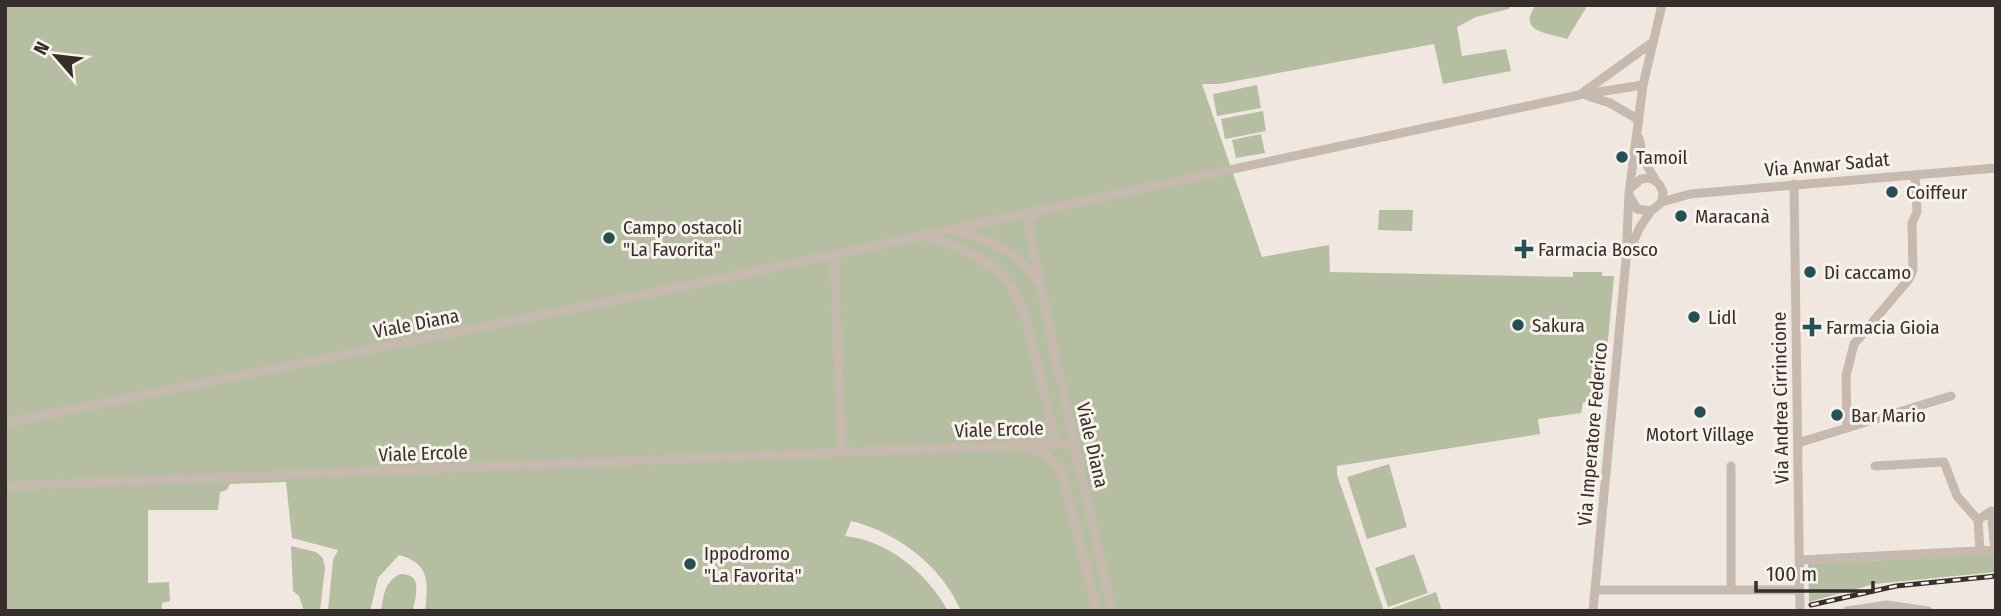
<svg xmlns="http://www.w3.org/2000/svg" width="2001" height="616" font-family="'Fira Sans Condensed',sans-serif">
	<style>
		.green { fill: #b5bea1 }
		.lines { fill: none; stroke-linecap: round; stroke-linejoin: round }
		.minor { stroke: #c7b9ad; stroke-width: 9 }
		.rail-casing { stroke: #362e2b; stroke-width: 5 }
		.rail { stroke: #f8f2ec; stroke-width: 2.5; stroke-dasharray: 8; stroke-linecap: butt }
		.poi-dot { fill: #245154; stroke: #f8f2ec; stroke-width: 2.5 }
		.labels { text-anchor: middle; stroke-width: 6; stroke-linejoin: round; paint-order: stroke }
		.poi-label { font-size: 19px; fill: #362e2b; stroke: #f8f2ec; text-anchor: start }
		.street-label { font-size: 19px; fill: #362e2b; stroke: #f8f2ec }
	</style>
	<rect width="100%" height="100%" fill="#f0e8e0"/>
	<!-- green -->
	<path class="green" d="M 5,5 L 1510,5 L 1509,9 L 1476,17 L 1457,27 L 1462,56 L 1506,49 L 1511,71 L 1443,84 L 1434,44 L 1219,84 L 1202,84 L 1262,257 L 1329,245 L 1330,272 L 1573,277 L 1573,272 L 1602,272 L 1602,276 L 1614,276 L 1602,404 L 1583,402 L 1581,413 L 1538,419 L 1540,434 L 1337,466 L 1337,475 L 1384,611 L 961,611 C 942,566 897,532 851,521 L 845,536 C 889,541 927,573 948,611 L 425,611 C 428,583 431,564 399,555 L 378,578 L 370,611 L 328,611 L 333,560 L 338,550 L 292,538 L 286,482 L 230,484 L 227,490 L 220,492 L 218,510 L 148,510 L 148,583 L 169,582 L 170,601 L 162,603 L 162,611 L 5,611 Z
		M 1536,5 L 1582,5 L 1586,8 L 1567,39 C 1548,33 1516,32 1536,5 Z
		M 1257,85 L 1261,108 L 1217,116 L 1213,94 Z
		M 1263,111 L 1266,131 L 1225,139 L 1221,119 Z
		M 1261,134 L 1265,153 L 1236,158 L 1232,140 Z
		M 1379,210 L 1413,210 L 1412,231 L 1378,230 Z
		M 1389,464 L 1407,527 L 1367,539 L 1347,477 Z
		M 291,546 L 316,552 L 323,558 L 325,568 L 320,611 L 304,611 L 299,596 L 293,591 Z
		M 1414,554 L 1428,593 L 1388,607 L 1375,568 Z
		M 1996,554 L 1996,572 L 1874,584 L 1809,602 L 1808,564 Z
		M 400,574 C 423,573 416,595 413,611 L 381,611 C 384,595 384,582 400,574 Z
		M 1436,592 L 1442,611 L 1388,611 L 1388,610 Z"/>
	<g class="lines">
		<!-- minor -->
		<path class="minor" d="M 1581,94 L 1653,42
			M 1588,96 L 1610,103 L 1639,120
			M 1639,138 L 1644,161 L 1655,179
			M 1794,184 L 1800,611
			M 1630,197 L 1637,209 L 1651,211
			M 1662,202 L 1690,194 L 1996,168
			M 1038,212 L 1030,220 L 1029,230 L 1074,443 L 1112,611
			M 954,230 C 988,238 1018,252 1038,282
			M 925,236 C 955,243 995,262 1012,288 C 1026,310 1030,336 1036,360 C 1043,388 1049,416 1056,445
			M 834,255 L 842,453
			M 1627,256 L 1640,227 L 1651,211 L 1662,202 L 1663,192 L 1659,184 L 1651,178 L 1641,179 L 1631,188
			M 5,423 L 729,277 L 1579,95 L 1643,85
			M 1847,428 L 1846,376 L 1854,344 L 1909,279 L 1913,270 L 1912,223 L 1917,212 L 1915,175
			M 1798,443 L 1951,396
			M 1030,447 L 1045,453 L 1062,473 L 1097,611
			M 1875,466 L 1944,462 L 1957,496 L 1978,520 L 1980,551
			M 5,486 L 1074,443
			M 1978,520 L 1991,511 L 1995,550
			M 1800,560 L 1996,550
			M 1595,590 L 1800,590
			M 1731,590 L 1731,466
			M 1593,611 L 1626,260 L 1629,193 L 1643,85 L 1662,5
			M 1847,611 L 1887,605 L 1928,611"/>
		<defs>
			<path id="rail" d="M 1811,605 L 1896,586 L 1996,576"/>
		</defs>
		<!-- rail casing -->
		<use href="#rail" class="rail-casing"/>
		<!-- rail -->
		<use href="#rail" class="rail"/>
	</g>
	<!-- markers -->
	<g class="poi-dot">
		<circle cx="1622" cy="157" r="7"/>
		<circle cx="1892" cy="192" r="7"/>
		<circle cx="1681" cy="216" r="7"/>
		<circle cx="609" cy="238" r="7"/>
		<path d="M1520.5 238.5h7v7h7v7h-7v7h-7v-7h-7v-7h7z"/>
		<circle cx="1810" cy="272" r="7"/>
		<circle cx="1694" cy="317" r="7"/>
		<circle cx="1518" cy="325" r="7"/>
		<path d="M1808.5 316.5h7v7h7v7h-7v7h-7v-7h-7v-7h7z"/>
		<circle cx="1700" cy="412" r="7"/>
		<circle cx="1837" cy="415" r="7"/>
		<circle cx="690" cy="564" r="7"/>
	</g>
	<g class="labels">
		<!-- poi labels -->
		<g class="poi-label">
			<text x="1636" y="164">Tamoil</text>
			<text x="1906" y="199">Coiffeur</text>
			<text x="1695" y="223">Maracanà</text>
			<text x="623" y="234">Campo ostacoli<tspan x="623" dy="22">"La Favorita"</tspan></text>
			<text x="1538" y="256">Farmacia Bosco</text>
			<text x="1824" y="279">Di caccamo</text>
			<text x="1708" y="324">Lidl</text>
			<text x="1532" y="332">Sakura</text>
			<text x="1826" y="334">Farmacia Gioia</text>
			<text x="1851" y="422">Bar Mario</text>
			<text x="1700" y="441" text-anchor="middle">Motort Village</text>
			<text x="704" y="560">Ippodromo<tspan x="704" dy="22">"La Favorita"</tspan></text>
		</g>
		<!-- street labels -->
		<g class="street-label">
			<text transform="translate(1827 164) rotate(-5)" y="7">Via Anwar Sadat</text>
			<text transform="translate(416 323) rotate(-11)" y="7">Viale Diana</text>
			<text transform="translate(1780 398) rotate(-91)" y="7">Via Andrea Cirrincione</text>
			<text transform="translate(999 429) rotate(-2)" y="7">Viale Ercole</text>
			<text transform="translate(1592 434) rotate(-85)" y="7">Via Imperatore Federico</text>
			<text transform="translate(1093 445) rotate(77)" y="7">Viale Diana</text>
			<text transform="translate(423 453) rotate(-2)" y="7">Viale Ercole</text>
		</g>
	</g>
	<!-- border -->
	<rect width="2001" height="616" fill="none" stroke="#362e2b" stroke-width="14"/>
	<!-- north arrow -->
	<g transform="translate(56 56) rotate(298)" stroke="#f8f2ec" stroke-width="5" paint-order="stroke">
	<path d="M0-5L12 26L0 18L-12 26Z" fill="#362e2b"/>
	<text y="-10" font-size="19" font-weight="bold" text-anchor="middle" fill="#362e2b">N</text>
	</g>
	<!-- scale -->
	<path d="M1756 581v10h117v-10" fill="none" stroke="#362e2b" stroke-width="3.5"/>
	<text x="1766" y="581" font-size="21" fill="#362e2b" stroke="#f8f2ec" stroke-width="5" paint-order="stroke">100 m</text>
</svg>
